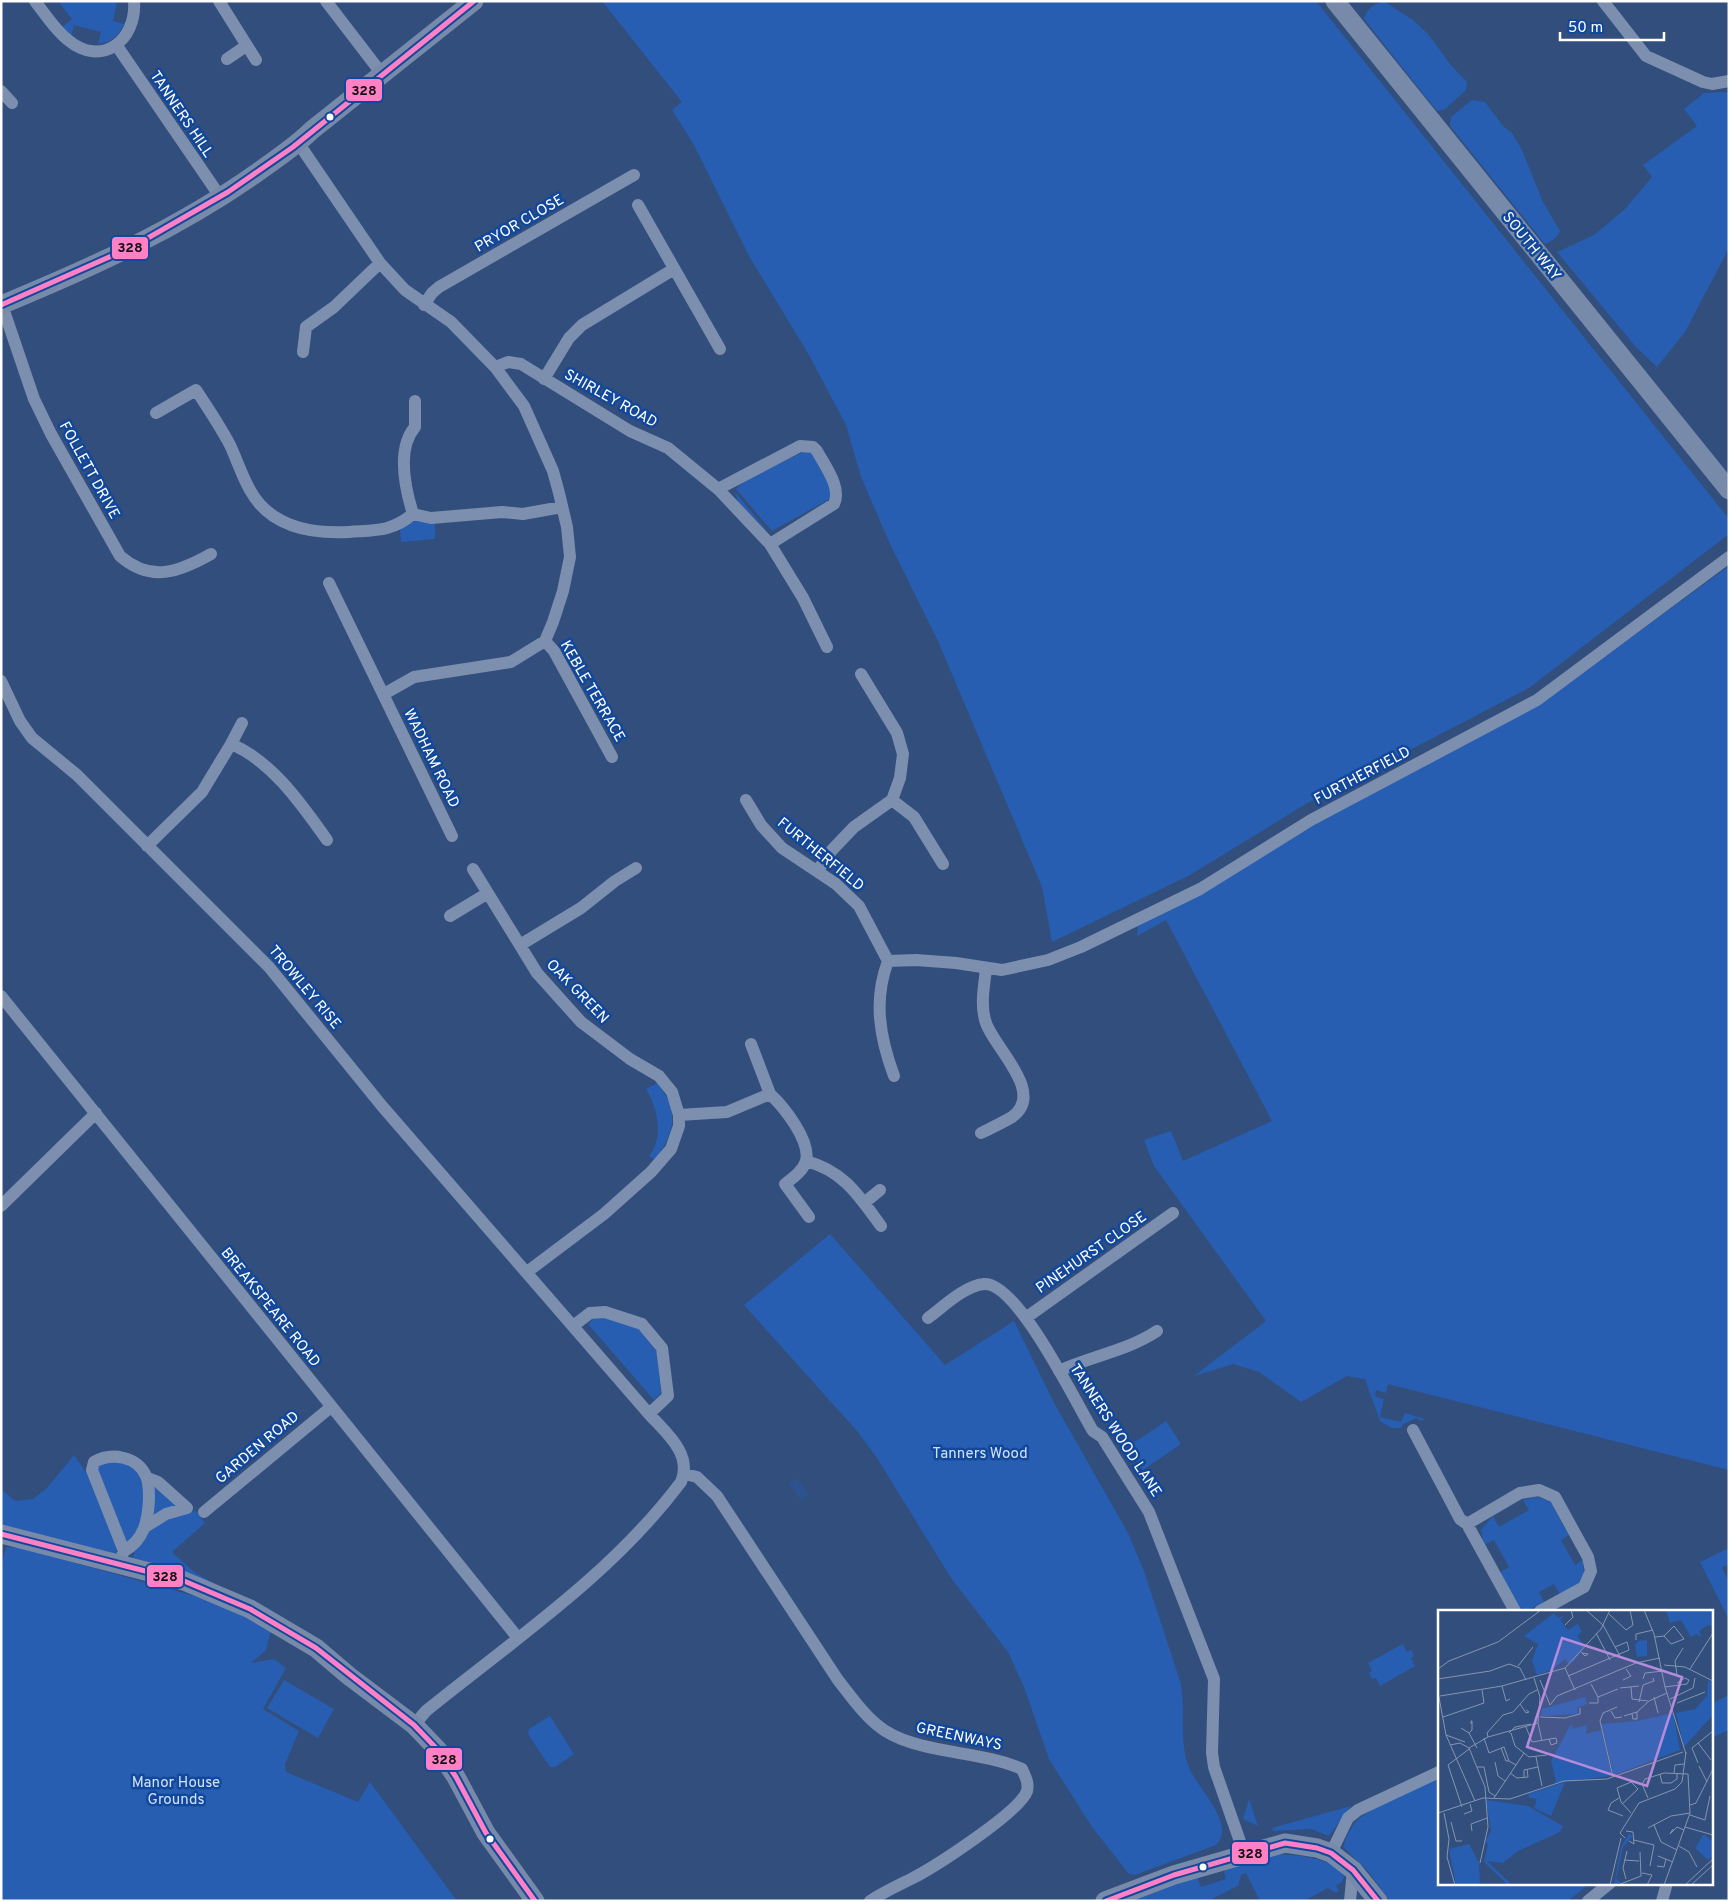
<svg xmlns="http://www.w3.org/2000/svg" width="1730" height="1902" font-family="Overpass,sans-serif">
	<style>
		.green { fill: #275eb1 }
		.water { fill: #2d538f }
		.lines { fill: none; stroke-linecap: round; stroke-linejoin: round }
		.street { stroke: #7d8fae; stroke-width: 12 }
		.secondary { stroke: #788aaa; stroke-width: 19 }
		.bus-1-casing { stroke: #12489b; stroke-width: 9 }
		.bus-1 { stroke: #ff80c5; stroke-width: 5 }
		.bus-dot { fill: #fff; stroke: #12489b; stroke-width: 2 }
		.labels { text-anchor: middle; stroke-width: 5; stroke-linejoin: round; paint-order: stroke }
		.street-label { font-size: 15px; fill: #fff; stroke: #12489b }
		.park-label { font-size: 15px; fill: #cfe2fd; stroke: #12489b }
		.inset-road { fill: none; stroke: #8495b0; stroke-width: 1 }
		.view { fill: #b68bdc; fill-opacity: 0.15; stroke: #b68bdc; stroke-width: 2.5 }
		.inset-edge { fill: none; stroke: #fff; stroke-width: 2.5 }
		.line-badge { stroke: #12489b; stroke-width: 2 }
		.pale-badge-label { font-size: 14px; text-anchor: middle; font-weight: bold; fill: #111 }
	</style>
	<rect width="100%" height="100%" fill="#324e7c"/>
	<!-- green -->
	<path class="green" d="M 58,1 L 117,1 L 113,21 L 124,24 C 118,36 112,42 98,44 L 101,32 L 74,25 L 71,37 L 61,28 L 72,19 Z
		M 602,1 L 1316,1 L 1729,519 L 1729,534 L 1529,688 L 1304,805 L 1190,875 L 1052,942 L 1042,887 L 938,641 L 890,544 L 861,477 L 846,425 L 809,355 L 749,256 L 694,145 L 672,110 L 682,102 Z
		M 1385,2 L 1413,20 L 1428,34 L 1450,64 L 1467,82 L 1466,90 L 1445,109 L 1437,111 L 1364,19 C 1366,10 1375,2 1385,2 Z
		M 1729,92 L 1729,248 L 1685,332 L 1657,367 L 1635,346 L 1557,252 L 1594,235 L 1625,209 L 1652,177 L 1643,165 L 1697,126 L 1684,109 L 1704,93 Z
		M 1472,100 L 1485,102 L 1503,126 L 1512,133 L 1522,150 L 1543,202 L 1560,231 C 1558,237 1552,241 1545,244 L 1450,126 L 1451,117 Z
		M 805,451 L 812,454 L 833,490 L 831,498 L 772,531 L 736,489 L 744,481 Z
		M 735,492 L 768,532 L 738,502 Z
		M 418,520 L 435,523 L 435,539 L 401,542 L 400,528 Z
		M 1729,566 L 1729,1470 L 1388,1384 L 1386,1393 L 1376,1390 L 1375,1396 L 1384,1399 L 1380,1417 L 1401,1422 L 1405,1413 L 1425,1419 L 1421,1421 L 1416,1418 L 1403,1424 L 1401,1428 L 1392,1428 L 1380,1421 L 1365,1379 L 1347,1376 L 1301,1402 L 1259,1372 L 1233,1364 L 1194,1376 L 1266,1321 L 1154,1166 L 1144,1140 L 1171,1131 L 1183,1161 L 1272,1121 L 1166,920 L 1137,936 L 1138,925 L 1314,825 L 1540,704 Z
		M 657,1083 C 680,1111 675,1132 655,1160 L 649,1156 C 664,1137 658,1109 646,1089 Z
		M 830,1234 L 945,1365 L 1014,1321 L 1053,1401 L 1128,1533 L 1144,1571 L 1180,1681 C 1187,1710 1177,1744 1191,1772 C 1201,1791 1236,1826 1216,1845 L 1135,1875 L 1129,1874 L 1092,1827 L 1049,1759 L 1024,1687 L 1008,1652 L 951,1578 L 877,1458 L 857,1431 L 744,1305 Z
		M 605,1318 L 639,1329 L 657,1352 L 661,1393 L 654,1400 L 588,1324 L 593,1319 Z
		M 1166,1421 L 1181,1444 L 1143,1470 L 1128,1447 Z
		M 74,1455 L 88,1475 L 116,1546 L 117,1557 L 1,1530 L 1,1489 L 15,1501 L 33,1499 L 47,1488 Z
		M 111,1459 L 132,1467 L 139,1474 L 145,1493 L 141,1525 L 126,1545 L 99,1479 L 97,1465 Z
		M 152,1482 L 180,1506 L 151,1518 Z
		M 1536,1497 L 1550,1501 L 1569,1535 L 1561,1540 L 1575,1565 L 1583,1560 L 1584,1575 L 1579,1584 L 1560,1594 L 1554,1584 L 1539,1592 L 1544,1602 L 1528,1610 L 1517,1606 L 1499,1573 L 1509,1567 L 1494,1540 L 1484,1545 L 1481,1530 L 1493,1516 L 1499,1527 L 1529,1510 L 1523,1500 Z
		M 196,1511 L 205,1523 L 172,1552 L 194,1572 L 220,1587 L 133,1563 C 133,1531 170,1516 196,1511 Z
		M 6,1547 L 21,1548 L 216,1602 L 271,1631 L 266,1650 L 251,1663 L 274,1659 L 286,1668 L 263,1709 L 299,1731 L 285,1764 L 286,1772 L 358,1802 L 370,1782 L 457,1901 L 1,1901 L 1,1569 Z
		M 1729,1548 L 1729,1564 L 1722,1568 L 1729,1582 L 1729,1620 L 1700,1562 Z
		M 1403,1644 L 1407,1652 L 1411,1650 L 1414,1656 L 1411,1658 L 1415,1666 L 1380,1686 L 1376,1678 L 1372,1679 L 1369,1673 L 1372,1671 L 1368,1663 Z
		M 284,1680 L 334,1709 L 318,1738 L 267,1708 Z
		M 1729,1695 L 1729,1730 L 1711,1738 L 1711,1704 Z
		M 550,1716 L 574,1754 L 555,1767 L 550,1767 L 528,1734 L 529,1729 Z
		M 1439,1778 L 1439,1883 L 1590,1883 L 1568,1901 L 1390,1901 L 1367,1870 L 1343,1847 C 1348,1832 1354,1819 1369,1812 L 1368,1809 Z
		M 1249,1799 L 1258,1826 L 1243,1819 Z
		M 1351,1806 L 1329,1836 L 1311,1829 L 1273,1831 L 1272,1828 Z
		M 1273,1854 C 1292,1854 1333,1858 1345,1874 L 1342,1882 L 1336,1886 L 1339,1891 L 1336,1893 L 1328,1888 L 1304,1901 L 1260,1901 L 1246,1873 L 1241,1875 L 1238,1886 L 1208,1901 L 1127,1901 L 1197,1876 L 1201,1887 L 1226,1879 L 1223,1868 Z"/>
	<!-- water -->
	<path class="water" d="M 797,1478 L 809,1495 L 801,1501 L 789,1484 Z"/>
	<g class="lines">
		<!-- street -->
		<path class="street" d="M 35,1 C 45,14 55,30 68,40 C 101,68 137,41 134,1
			M 219,1 L 256,60
			M 326,1 L 382,74
			M 1603,1 L 1646,56 L 1703,82 L 1712,84 L 1729,81
			M 117,46 L 221,198
			M 227,59 L 246,46
			M 1,91 L 12,103
			M 299,144 L 380,263 L 405,290 L 451,322 L 495,367 L 508,362 L 521,364 L 630,431 L 668,448 L 718,489 L 770,544 L 803,598 L 827,647
			M 638,205 L 720,349
			M 2,305 L 34,399 L 51,434 L 120,556 C 151,583 179,572 211,554
			M 424,305 L 432,293 L 439,287 L 634,175
			M 303,352 L 306,327 L 334,307 L 380,263
			M 544,379 L 569,338 L 582,325 L 674,269
			M 156,413 L 196,390 C 208,408 220,426 230,445 C 237,460 242,476 250,490 C 270,527 312,534 349,532 C 376,530 391,532 413,514 L 431,518 L 502,512 L 523,514 L 562,507
			M 718,489 L 800,446 L 813,447 L 817,451 C 825,466 842,488 834,504 L 770,544
			M 413,514 C 405,488 396,449 415,427 L 415,401
			M 329,583 L 452,836
			M 545,641 L 554,651 L 612,757
			M 1,681 L 20,721 L 32,738 L 77,775 L 269,967 L 382,1106 L 649,1414 C 666,1433 693,1454 681,1482 C 612,1574 515,1639 426,1711 L 414,1725
			M 384,694 L 414,677 L 511,662 L 545,641 L 553,622 L 563,591 L 570,557 L 567,527 L 559,493 L 553,471 L 524,406 L 495,367
			M 231,744 L 242,723
			M 746,800 L 761,825 L 782,848 L 836,884 L 859,906 L 888,961 L 916,960 L 956,963 L 1002,970 L 1048,960 L 1081,947 L 1200,889 L 1311,820 L 1537,700 L 1729,557
			M 892,800 L 914,817 L 943,864
			M 147,846 L 202,792 L 231,744 C 272,761 302,805 327,840
			M 473,869 L 537,973 L 581,1022 L 630,1059 L 659,1076 L 672,1092 L 679,1115 L 679,1126 L 671,1149 L 651,1172 L 604,1214 L 527,1272
			M 818,870 L 832,850 L 854,827 L 892,800 L 900,778 L 903,754 L 897,733 L 861,674
			M 450,916 L 488,893
			M 520,945 L 581,908 L 615,881 L 636,868
			M 888,961 C 873,1001 880,1038 894,1076
			M 1,996 L 518,1638
			M 751,1044 L 770,1094
			M 679,1115 L 727,1112 L 770,1094 C 784,1107 811,1141 806,1161 C 803,1171 793,1178 785,1184 L 809,1217
			M 981,1133 C 991,1128 1002,1123 1012,1117 C 1046,1093 995,1049 986,1023 C 980,1006 984,987 986,969
			M 806,1161 C 844,1171 859,1196 881,1226
			M 864,1203 L 880,1190
			M 1,1206 L 96,1113
			M 1027,1317 L 1173,1213
			M 928,1318 C 943,1307 964,1286 984,1284 C 1017,1281 1076,1403 1093,1431 L 1102,1437 L 1149,1512 L 1214,1679 L 1212,1753 L 1214,1767 L 1244,1853
			M 573,1326 L 590,1313 L 605,1312 L 642,1324 L 662,1348 L 668,1396 L 649,1414
			M 1059,1371 C 1091,1356 1127,1351 1157,1331
			M 1413,1430 L 1460,1519 L 1467,1524
			M 685,1474 L 697,1477 L 717,1496 L 838,1680 C 850,1695 861,1712 876,1724 C 911,1755 978,1749 1022,1769 C 1025,1776 1029,1782 1027,1791 C 1020,1812 933,1868 911,1879 C 897,1886 884,1892 870,1901
			M 204,1512 L 331,1407
			M 145,1527 L 166,1514 L 187,1508 L 158,1482 L 148,1478
			M 119,1563 L 124,1551 L 92,1470 L 94,1462 C 111,1452 137,1456 146,1476 C 149,1482 149,1492 149,1499 C 148,1521 144,1540 124,1551
			M 1515,1611 L 1467,1524 L 1520,1493 L 1539,1490 L 1555,1497 L 1588,1557 L 1591,1571 L 1584,1587 L 1540,1611
			M 1331,1853 L 1348,1818 L 1358,1810 L 1439,1772
			M 1350,1901 L 1353,1870
			M 1588,1901 L 1610,1883
			M 1662,1901 L 1667,1883"/>
		<!-- secondary -->
		<path class="secondary" d="M 1335,1 L 1729,490
			M 1,305 C 91,268 179,228 258,172 C 277,158 296,146 312,130 L 474,1
			M 1,1534 L 184,1581 L 250,1609 L 316,1648 L 349,1676 L 414,1725 L 438,1750 L 456,1777 L 486,1833 L 535,1901
			M 1105,1901 L 1174,1875 L 1285,1843 L 1317,1848 L 1331,1853 L 1353,1870 L 1378,1901"/>
		<defs>
			<path id="bus-1" d="M 1,305 L 134,246 L 228,192 L 293,147 L 474,1
				M 1,1534 L 184,1581 L 250,1609 L 316,1648 L 414,1725 L 438,1750 L 456,1777 L 486,1833 L 535,1901
				M 1106,1901 L 1174,1875 L 1285,1843 L 1317,1848 L 1331,1853 L 1353,1870 L 1378,1901"/>
		</defs>
		<!-- bus-1 casing -->
		<use href="#bus-1" class="bus-1-casing"/>
		<!-- bus-1 -->
		<use href="#bus-1" class="bus-1"/>
	</g>
	<!-- markers -->
	<g class="bus-dot">
		<circle cx="330" cy="117" r="4.5"/>
		<circle cx="490" cy="1839" r="4.5"/>
		<circle cx="1203" cy="1867" r="4.5"/>
	</g>
	<g class="labels">
		<!-- street labels -->
		<g class="street-label">
			<text transform="translate(182 114) rotate(56)" y="5">TANNERS HILL</text>
			<text transform="translate(519 223) rotate(-30)" y="5">PRYOR CLOSE</text>
			<text transform="translate(1532 246) rotate(51)" y="5">SOUTH WAY</text>
			<text transform="translate(611 398) rotate(29)" y="5">SHIRLEY ROAD</text>
			<text transform="translate(90 470) rotate(61)" y="5">FOLLETT DRIVE</text>
			<text transform="translate(593 691) rotate(60)" y="5">KEBLE TERRACE</text>
			<text transform="translate(432 758) rotate(64)" y="5">WADHAM ROAD</text>
			<text transform="translate(1362 775) rotate(-28)" y="5">FURTHERFIELD</text>
			<text transform="translate(821 854) rotate(39)" y="5">FURTHERFIELD</text>
			<text transform="translate(305 987) rotate(50)" y="5">TROWLEY RISE</text>
			<text transform="translate(578 991) rotate(46)" y="5">OAK GREEN</text>
			<text transform="translate(1091 1252) rotate(-35)" y="5">PINEHURST CLOSE</text>
			<text transform="translate(271 1307) rotate(51)" y="5">BREAKSPEARE ROAD</text>
			<text transform="translate(1116 1430) rotate(57)" y="5">TANNERS WOOD LANE</text>
			<text transform="translate(257 1447) rotate(-40)" y="5">GARDEN ROAD</text>
			<text transform="translate(959 1736) rotate(12)" y="5">GREENWAYS</text>
		</g>
		<!-- park labels -->
		<g class="park-label">
			<text x="980" y="1458">Tanners Wood</text>
			<text x="176" y="1787">Manor House<tspan x="176" dy="17">Grounds</tspan></text>
		</g>
	</g>
	<!-- overview -->
	<g transform="translate(1438 1610)">
		<rect width="275" height="275" fill="#324e7c"/>
		<path d="M 228,0 L 275,0 L 275,16 L 270,15 L 261,21 L 264,27 L 258,24 L 253,27 L 243,10 L 232,13 ZM 116,3 L 120,8 L 127,5 L 122,10 L 130,20 L 140,14 L 144,22 L 139,26 L 147,36 L 136,51 L 130,53 L 127,49 L 114,60 L 99,65 L 94,51 L 100,34 L 86,26 ZM 209,30 L 209,46 L 199,47 L 197,36 L 200,31 ZM 270,70 L 275,73 L 275,105 L 246,137 L 238,103 L 257,99 L 269,86 ZM 147,87 L 149,94 L 139,98 L 140,104 L 103,106 L 104,99 ZM 235,103 L 242,140 L 176,165 L 163,114 L 200,111 ZM 133,114 L 135,119 L 149,115 L 148,124 L 163,120 L 174,166 L 115,173 L 118,171 L 113,151 ZM 127,172 L 113,206 L 96,198 L 99,189 L 91,188 L 90,184 ZM 48,190 L 90,196 L 125,216 L 122,222 L 80,241 L 65,253 L 49,251 L 74,275 L 70,275 L 46,252 L 50,234 L 47,232 L 53,221 ZM 191,224 L 195,226 L 185,237 L 178,269 L 183,272 L 176,275 L 183,237 ZM 266,224 L 275,232 L 275,246 L 270,250 L 257,238 ZM 31,234 L 41,253 L 42,272 L 40,275 L 18,275 L 11,239 Z" fill="#275eb1"/>
		<path class="inset-road" d="M 148,0 L 165,15M 206,0 L 216,24 L 227,77 L 248,144M 171,4 L 188,20 L 195,15 L 192,0M 127,15 L 135,7 L 133,0M 165,15 L 182,46M 158,23 L 172,50M 217,27 L 226,26 L 233,34 L 246,29 L 236,16 L 226,26M 198,30 L 198,24 L 215,20M 143,42 L 147,46 L 150,44 L 144,43M 226,55 L 247,57 L 275,71M 80,56 L 95,37M 127,58 L 137,80M 0,59 L 11,51 L 60,32 L 103,0M 252,59 L 275,23M 239,65 L 237,51 L 245,38M 130,66 L 191,40 L 189,32 L 177,37M 0,69 L 52,61 L 71,54 L 82,58 L 88,70M 205,69 L 207,63 L 225,61M 102,70 L 112,95 L 119,86 L 198,53 L 222,48M 185,70 L 193,66 L 188,59M 153,74 L 160,87 L 180,79M 64,76 L 68,91 L 72,89M 193,77 L 194,89 L 210,91M 227,77 L 249,74 L 251,70 L 247,68 L 239,73M 182,78 L 201,76M 0,82 L 8,125 L 37,191M 2,86 L 64,76 L 127,58 L 163,19 L 172,0M 216,87 L 220,103M 232,89 L 255,78 L 257,68M 201,92 L 205,75 L 216,71 L 215,68M 151,93 L 160,93 L 160,87M 239,93 L 267,82M 82,94 L 88,103 L 91,102 L 88,100M 173,101 L 177,108 L 184,107M 194,104 L 195,109 L 199,109 L 199,102M 186,106 L 199,102 L 211,91 L 229,83M 5,107 L 46,93 L 44,80M 102,107 L 127,108 L 142,104 L 142,98M 100,113 L 104,131M 88,117 L 94,132 L 118,128 L 119,133 L 113,135 L 111,129M 23,118 L 31,123 L 39,138M 31,123 L 34,120 L 34,111 L 33,111 L 33,114M 71,123 L 77,117 L 93,114M 73,123 L 77,136 L 91,147 L 109,145M 8,125 L 27,132M 50,127 L 49,123 L 65,105 L 75,102 L 91,84 L 99,80M 46,128 L 51,143 L 66,137 L 71,151 L 78,155M 260,133 L 273,150M 12,135 L 22,133 L 31,138M 63,138 L 68,151 L 71,151M 98,147 L 104,176M 57,152 L 60,166 L 67,171M 260,153 L 254,138 L 275,121M 261,156 L 269,172M 39,157 L 46,157 L 51,182 L 57,186M 72,163 L 79,168 L 90,167 L 89,159M 236,163 L 237,155 L 246,154M 222,164 L 224,173 L 233,173 L 239,169 L 239,163M 86,167 L 86,160 L 100,157M 175,167 L 162,111 L 165,103 L 179,97M 56,188 L 86,143M 181,188 L 173,193 L 170,200 L 185,206M 210,188 L 204,174 L 207,169 L 226,163 L 250,164 L 252,203 L 226,275M 184,194 L 200,179M 252,195 L 258,193 L 275,159M 24,197 L 10,155 L 31,139M 0,203 L 45,188 L 72,189 L 126,171 L 169,169 L 245,142M 6,203 L 11,229 L 9,247 L 17,275M 193,203 L 183,192 L 179,178 L 193,172 L 200,179M 26,204 L 34,201 L 32,194M 252,205 L 267,210 L 272,186M 13,212 L 18,231 L 24,231M 216,215 L 223,232 L 239,240M 247,217 L 275,225M 210,218 L 233,206 L 252,203M 235,219 L 232,224 L 239,217 L 246,220M 34,221 L 33,214 L 49,208M 188,221 L 195,222 L 196,234 L 191,231M 187,228 L 182,223 L 201,193 L 237,179 L 244,172 L 248,142M 196,230 L 216,235 L 212,256M 241,236 L 251,242 L 259,257M 220,246 L 235,252M 186,250 L 201,251M 42,253 L 50,217 L 47,177 L 31,138 L 50,127 L 100,113 L 102,87 L 96,68M 219,256 L 226,257 L 228,249M 204,263 L 214,265 L 209,275M 188,269 L 185,258 L 189,241M 172,275 L 183,228M 180,275 L 203,266 L 202,242M 247,275 L 275,249M 253,275 L 275,255"/>
		<path class="view" d="M 124,28 L 244,67 L 209,176 L 89,137 Z"/>
		<rect width="275" height="275" class="inset-edge"/>
	</g>
	<g class="line-badge">
		<rect x="345" y="78" width="38" height="24" rx="5" fill="#ff80c5"/>
		<rect x="111" y="236" width="38" height="24" rx="5" fill="#ff80c5"/>
		<rect x="146" y="1564" width="38" height="24" rx="5" fill="#ff80c5"/>
		<rect x="425" y="1747" width="38" height="24" rx="5" fill="#ff80c5"/>
		<rect x="1231" y="1841" width="38" height="24" rx="5" fill="#ff80c5"/>
	</g>
	<g class="pale-badge-label">
		<text x="364" y="95">328</text>
		<text x="130" y="252">328</text>
		<text x="165" y="1581">328</text>
		<text x="444" y="1764">328</text>
		<text x="1250" y="1858">328</text>
	</g>
	<!-- border -->
	<rect width="1730" height="1902" fill="none" stroke="#ffffff" stroke-width="5"/>
	<!-- scale -->
	<path d="M1560 32v8h104v-8" fill="none" stroke="#ffffff" stroke-width="2.5"/>
	<text x="1568" y="32" font-size="15" fill="#ffffff" stroke="#12489b" stroke-width="4" paint-order="stroke">50 m</text>
</svg>
